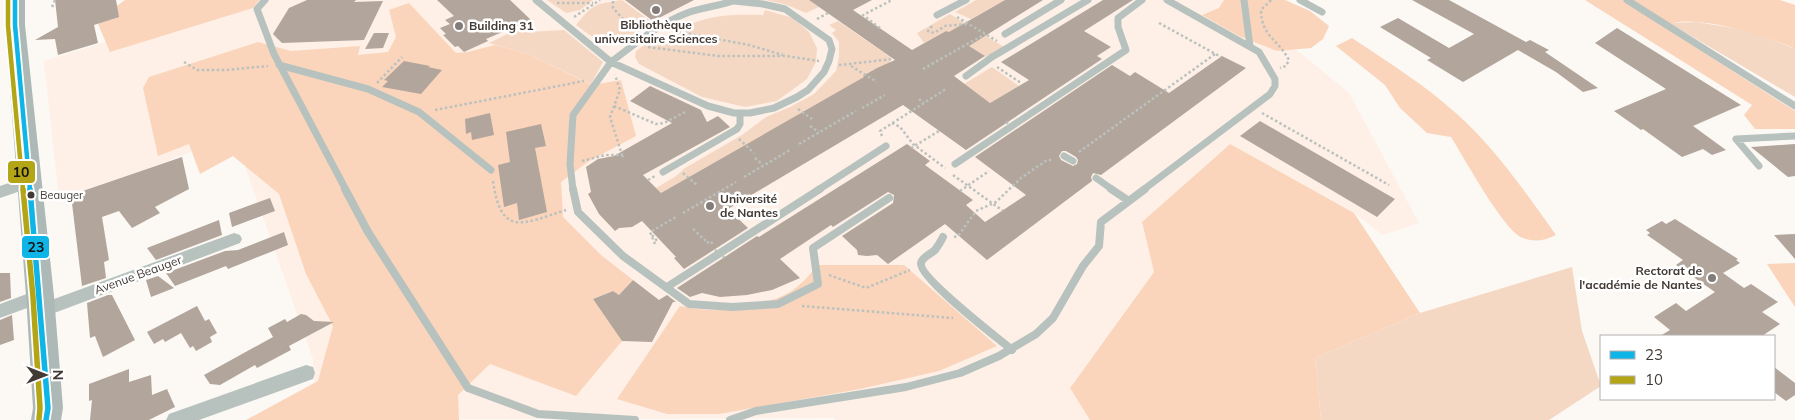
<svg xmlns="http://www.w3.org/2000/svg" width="1795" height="420" font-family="Mulish,sans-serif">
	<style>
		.built { fill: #fef0e6 }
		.green { fill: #f5d8c4 }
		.forest { fill: #fad5bb }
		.building { fill: #b2a59b; fill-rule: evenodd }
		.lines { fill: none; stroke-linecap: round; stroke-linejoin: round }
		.path { stroke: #bbc1bf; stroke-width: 2.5; stroke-dasharray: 2.5 2.5; stroke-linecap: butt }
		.service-far1 { stroke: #b7c2bf; stroke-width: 7 }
		.service { stroke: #b7c2bf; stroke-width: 8 }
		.minor { fill: #b7c2bf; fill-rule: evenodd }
		.primary { fill: #acb9b6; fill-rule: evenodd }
		.path-bridge { stroke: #bbc1bf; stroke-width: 2.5; stroke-dasharray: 2.5 2.5; stroke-linecap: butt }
		.bus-1-far1-casing { stroke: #fff; stroke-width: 8 }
		.bus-1-casing { stroke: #fff; stroke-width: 9 }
		.bus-2-far1-casing { stroke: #fff; stroke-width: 8 }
		.bus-2-casing { stroke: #fff; stroke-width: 9 }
		.bus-1-far1 { stroke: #0eb5e6; stroke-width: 4.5 }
		.bus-1 { stroke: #0eb5e6; stroke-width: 5.5 }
		.bus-2-far1 { stroke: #b3a515; stroke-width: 4.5 }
		.bus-2 { stroke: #b3a515; stroke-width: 5.5 }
		.poi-dot { fill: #837c78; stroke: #fff; stroke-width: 2 }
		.bus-dot { fill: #423a35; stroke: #fff; stroke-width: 2 }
		.labels { text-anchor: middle; stroke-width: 5; stroke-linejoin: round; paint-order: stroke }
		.bus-label { font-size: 11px; fill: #423a35; stroke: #fff; text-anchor: start }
		.poi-label { font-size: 12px; font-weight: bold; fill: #423a35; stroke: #fff; text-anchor: start }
		.street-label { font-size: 12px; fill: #423a35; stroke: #fff }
		.line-badge { stroke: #fff; stroke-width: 2 }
		.pale-badge-label { font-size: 14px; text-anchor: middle; font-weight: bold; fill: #111 }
	</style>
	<rect width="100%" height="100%" fill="#fcf8f4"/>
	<!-- built -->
	<path class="built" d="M 159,0 L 1274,0 L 1293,47 L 1349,93 L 1419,223 L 1383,235 L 1354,213 L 1229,144 L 1142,222 L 1154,272 L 1070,387 L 1090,420 L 835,420 L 834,418 L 315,420 L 313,359 L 234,135 L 149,168 L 59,199 L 44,61 L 106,42 Z"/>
	<!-- green -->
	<path class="green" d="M 547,0 L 593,0 L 580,10 L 566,13 Z
		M 622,0 L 653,23 C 637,34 620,48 599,40 C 591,37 583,30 576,25 C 595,2 594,5 622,0 Z
		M 766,0 L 809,0 L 819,7 L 806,13 L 787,5 Z
		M 976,0 L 1005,0 L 971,19 L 955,12 Z
		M 765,10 L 793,18 L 809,32 L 817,48 L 816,62 L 807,79 L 777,101 L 745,107 L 702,97 L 639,64 L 635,57 L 636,51 L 651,40 L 657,42 C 698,17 715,14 763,15 Z
		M 950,14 L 1004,47 L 986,57 L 946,31 L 924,43 L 917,33 Z
		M 838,21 L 890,57 L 890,63 L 661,193 L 656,188 L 676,176 L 685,168 L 742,135 L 766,117 L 790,107 L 814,94 L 836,71 L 839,57 L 839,42 L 832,33 L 836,30 L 829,25 Z
		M 1697,22 L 1751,31 L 1795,49 L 1795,97 L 1669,23 Z
		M 520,28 L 529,32 L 564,30 L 603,62 L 591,84 L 528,54 L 489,43 Z
		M 992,67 L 1019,86 L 990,103 L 964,84 Z
		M 1572,267 L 1582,331 L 1601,386 L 1549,420 L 1321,420 L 1315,358 L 1420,313 Z"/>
	<!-- forest -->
	<path class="forest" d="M 125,0 L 259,0 L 253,8 L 110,52 L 98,24 L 114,8 Z
		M 1224,0 L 1285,0 L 1310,11 L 1329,26 L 1323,39 L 1311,48 L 1277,51 L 1239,36 L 1202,15 L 1219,8 Z
		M 1585,0 L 1780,0 L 1795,5 L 1795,49 C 1771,37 1687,10 1664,27 L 1795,111 L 1795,129 L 1755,129 L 1744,115 L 1752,105 Z
		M 409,3 L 456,53 L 468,52 L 495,45 L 528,54 L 592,85 L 621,80 L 636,136 L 589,161 L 561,182 L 563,217 L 601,255 L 633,280 L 619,295 L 612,291 L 593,299 L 622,341 L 576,396 L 490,364 L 458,395 L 459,420 L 246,420 L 318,381 L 333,326 L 306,274 L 279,194 L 233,156 L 200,174 L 189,144 L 158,156 L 143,88 L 149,77 L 258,42 L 291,51 L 360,46 L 358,55 L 388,52 L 396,37 L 389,10 Z
		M 1352,38 C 1388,62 1425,85 1457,114 C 1496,149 1526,193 1556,235 C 1545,240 1536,243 1523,238 C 1505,233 1463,156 1451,137 L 1427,133 L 1400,108 L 1385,85 L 1336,46 Z
		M 1230,144 L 1354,213 L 1420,313 L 1315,358 L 1321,420 L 1090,420 L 1070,388 L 1154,272 L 1142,222 Z
		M 1795,263 L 1795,307 L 1767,264 Z
		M 818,265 L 904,265 L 997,346 L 939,371 L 860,389 L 719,414 L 667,414 L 617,399 L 680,306 C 717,314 756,310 790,292 C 800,286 810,274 818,265 Z"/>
	<!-- building -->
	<path class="building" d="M 55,0 L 116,0 L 119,17 L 94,25 L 98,43 L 58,55 L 55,39 L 35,40 L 58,27 Z
		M 307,0 L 356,0 L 354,2 L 383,1 L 364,40 L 282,43 L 273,34 L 289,8 Z
		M 437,0 L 510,0 L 531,20 L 486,39 L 488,41 L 464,52 L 458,46 L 455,47 L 443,35 L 446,34 L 440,28 L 450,24 L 445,20 L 454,16 Z
		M 625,0 L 694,0 L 653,21 Z
		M 809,0 L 872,0 L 853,10 L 912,50 L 946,31 L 949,32 L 1005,0 L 1043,0 L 969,46 L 985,56 L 954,76 L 990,103 L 1029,80 L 1001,62 L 1103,0 L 1133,0 L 1084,31 L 1111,47 L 1097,56 L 1102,59 L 966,150 L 903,105 L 728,209 L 748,228 L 684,269 L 674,258 L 676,257 L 642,221 L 632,227 L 619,228 L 615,231 L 599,214 L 588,194 L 591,192 L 586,167 L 598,159 L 614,156 L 672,123 L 630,101 L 650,86 L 701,110 L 707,122 L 718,116 L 730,127 L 643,175 L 661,193 L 864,77 L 863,76 L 877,68 L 895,60 Z
		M 1412,0 L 1449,0 L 1526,42 L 1530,40 L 1549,50 L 1545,52 L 1598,88 L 1583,92 L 1556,72 L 1518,50 L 1463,82 L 1427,60 L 1431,58 L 1380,27 L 1398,18 L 1449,48 L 1474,34 Z
		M 1617,28 L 1741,105 L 1693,126 L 1726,150 L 1712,155 L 1703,149 L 1682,157 L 1643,129 L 1641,130 L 1614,111 L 1666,89 L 1595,43 Z
		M 374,33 L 389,33 L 383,48 L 365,49 Z
		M 1222,56 L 1246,68 L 1101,175 L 1093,173 L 1091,177 L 1092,181 L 987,260 L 945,224 L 888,264 L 877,255 L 867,256 L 858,255 L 857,250 L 842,236 L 893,203 L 894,195 L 888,192 L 833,227 L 831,225 L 780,259 L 800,278 L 772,290 L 747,295 L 720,297 L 702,293 L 690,297 L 677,288 L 757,236 L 759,237 L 907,144 L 930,161 L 925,165 L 973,200 L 966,205 L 985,222 L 1026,195 L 975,157 L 1112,65 L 1130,76 L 1135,72 L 1169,93 ZM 1062,151 L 1066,151 L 1076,157 L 1078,160 L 1077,164 L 1073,166 L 1061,160 L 1059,156 Z
		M 404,61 L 430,66 L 428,67 L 442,70 L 421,94 L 382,87 L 388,81 L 384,80 Z
		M 490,113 L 494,135 L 472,140 L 471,132 L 466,134 L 465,119 Z
		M 1260,121 L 1286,136 L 1395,199 L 1377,217 L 1240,136 Z
		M 541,124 L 546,146 L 535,148 L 547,212 L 519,220 L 517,203 L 504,207 L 498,165 L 510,162 L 506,132 Z
		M 1795,144 L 1795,176 L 1788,177 L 1751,147 Z
		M 182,157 L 189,189 L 155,207 L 160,213 L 132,228 L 119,211 L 102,217 L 109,260 L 104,262 L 106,278 L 82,286 L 71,195 Z
		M 270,198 L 275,211 L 232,227 L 229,213 Z
		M 1675,219 L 1738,259 L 1736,260 L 1740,263 L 1723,273 L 1744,288 L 1751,284 L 1778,302 L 1762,312 L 1780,324 L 1762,336 L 1660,336 L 1670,330 L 1654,317 L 1676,303 L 1686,311 L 1715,292 L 1676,265 L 1683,260 L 1647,235 L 1650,233 L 1646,230 L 1662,221 L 1666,224 Z
		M 219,220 L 222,235 L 156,260 L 147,248 Z
		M 284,232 L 288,245 L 228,269 L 226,266 L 175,286 L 166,273 L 225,251 L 238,250 Z
		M 1795,234 L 1795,259 L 1774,235 Z
		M 0,273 L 10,273 L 11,298 L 0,302 Z
		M 158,276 L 174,288 L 151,297 L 146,280 Z
		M 633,280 L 659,300 L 667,295 L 676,302 L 673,302 L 652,342 L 622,341 L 593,299 L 613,291 L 619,295 Z
		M 108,295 L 112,295 L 135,340 L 103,357 L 95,336 L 90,338 L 87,303 Z
		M 197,306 L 205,321 L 209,319 L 217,333 L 210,337 L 212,342 L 196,351 L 193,346 L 190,348 L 181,333 L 165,342 L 163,339 L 154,344 L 147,332 Z
		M 301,314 L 306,315 L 314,321 L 334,322 L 289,346 L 291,350 L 257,368 L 255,365 L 220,385 L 210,384 L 204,375 L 273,337 L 268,328 L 285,319 L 287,322 Z
		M 12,315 L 14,340 L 0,345 L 0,320 Z
		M 1774,367 L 1795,383 L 1795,395 L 1786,401 L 1774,392 Z
		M 129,369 L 129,382 L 151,375 L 152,395 L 167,389 L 175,407 L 149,420 L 90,420 L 92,400 L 89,401 L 89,384 Z"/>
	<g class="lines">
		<!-- path -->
		<path class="path" d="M 1271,0 L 1261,10 C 1261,36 1278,39 1289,60 L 1286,66 L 1280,68
			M 613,1 L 613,8 L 624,20 L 640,27
			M 557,3 L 593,3
			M 52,7 L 55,0
			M 574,17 L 600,0
			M 957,17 L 997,41
			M 817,19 L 828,13
			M 1159,23 L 1221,57
			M 932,26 L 928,31 L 934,33 L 945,26 L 967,24
			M 880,28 L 863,15 L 892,0
			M 674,31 L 749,45 L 783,55
			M 648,47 L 718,56 L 786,56 L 819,61
			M 184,62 L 197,70 L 227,70 L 268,66
			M 839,65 L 893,59
			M 851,66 L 877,82
			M 997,67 L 1021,83
			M 923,69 L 985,34
			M 377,83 L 402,57
			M 919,99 L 924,103
			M 614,106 L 656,124 L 664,123 L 687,111
			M 862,108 L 885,95
			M 798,109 L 812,119
			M 435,110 L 584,81
			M 1262,113 L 1389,185
			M 892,123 L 900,127 L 913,144 L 945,168
			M 810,126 L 819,132
			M 882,136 L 880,131 L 946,89
			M 739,139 L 754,153
			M 799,144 L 856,111
			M 911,148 L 939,131
			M 1079,152 L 1215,54
			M 622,155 L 624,160
			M 755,158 L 763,165
			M 582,161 L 605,155 L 622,155 L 610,117 L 620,90 L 615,75
			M 683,173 L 697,185
			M 953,175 L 1003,211
			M 744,177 L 790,150
			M 648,180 L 655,176
			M 493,181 C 501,239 524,223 566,210
			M 960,191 L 989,171
			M 683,213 L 736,182
			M 693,229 L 707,242
			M 652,235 L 658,242
			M 954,237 L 958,236 L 976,211 L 996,202 L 1021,178 L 1047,160 L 1053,160
			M 707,243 L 710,241 L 714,245
			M 655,244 L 650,232 L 676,217
			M 829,275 L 866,288 L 910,270
			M 802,306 L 953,318"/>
		<!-- service-far1 -->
		<path class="service-far1" d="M 265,0 L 257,9 L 274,54 L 346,190
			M 536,0 L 611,62 C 635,44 658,24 687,13 C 703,7 720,6 736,0
			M 1244,0 L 1250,46
			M 1300,0 L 1322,12
			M 1627,0 L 1795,106
			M 937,15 L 966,0
			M 1005,34 L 1061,0
			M 279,65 L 368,89 L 419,112 L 491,170
			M 966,76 L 992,57 L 1088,0
			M 1064,156 L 1073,161
			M 955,164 L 1126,50 L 1118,27 L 1118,18 L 1142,0
			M 1759,166 L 1736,139 L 1795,136
			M 663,172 L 737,129 L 740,124 L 740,113
			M 1096,178 L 1113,190
			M 573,190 L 570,164 L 573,115 L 611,62 L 708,106 L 734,113 L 750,113 L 774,108 L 797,97 L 808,90 L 824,72 L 829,61 L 832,49 L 829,40 L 785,9 L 763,4 L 734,1
			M 818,190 L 886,146
			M 1143,190 L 1270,94 L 1275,86 L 1275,79 L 1259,52 L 1167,0"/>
		<!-- service -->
		<path class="service" d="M 345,189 L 368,232 L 468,388 L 538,414 L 635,420
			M 573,189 L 578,212 L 623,256 L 689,304 L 732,307 L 778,304 L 818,284 L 813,248 L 889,198
			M 1111,189 L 1129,201
			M 943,237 C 941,241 938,246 935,250 C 931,254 922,257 921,263 C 918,277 999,339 1012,350
			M 667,287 L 820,189
			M 730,420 L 756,411 L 906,387 L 960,373 L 999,356 L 1036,334 L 1053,318 L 1083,266 L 1099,246 L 1101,222 L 1145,189"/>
		<!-- minor -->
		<path class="minor" d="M 29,176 L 35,178 L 37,182 L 35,186 L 0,198 L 0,186 Z
			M 234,233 L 240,235 L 242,239 L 240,243 L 41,318 L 35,316 L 32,311 L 35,306 Z
			M 40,289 L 46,291 L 49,296 L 46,301 L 0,318 L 0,304 Z
			M 306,365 L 313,367 L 315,373 L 313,379 L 199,420 L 166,420 L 169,414 Z"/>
		<!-- primary -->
		<path class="primary" d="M 5,0 L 25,0 L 25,25 L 54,296 L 63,408 L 61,420 L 31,420 L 33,408 L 26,296 L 5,25 Z"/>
		<!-- path-bridge -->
		<path class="path-bridge" d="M 1006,122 L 1014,128
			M 715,250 L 725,258"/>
		<defs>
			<path id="bus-1-far1" d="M 15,0 L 15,25 L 30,190"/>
			<path id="bus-1" d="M 30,189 L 48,408 L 46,420"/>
			<path id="bus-2-far1" d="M 8,0 L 8,26 L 23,190"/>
			<path id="bus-2" d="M 23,189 L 33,297 L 40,408 L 39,419"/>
		</defs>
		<!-- bus-1-far1 casing -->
		<use href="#bus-1-far1" class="bus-1-far1-casing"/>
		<!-- bus-1 casing -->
		<use href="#bus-1" class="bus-1-casing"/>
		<!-- bus-2-far1 casing -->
		<use href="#bus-2-far1" class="bus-2-far1-casing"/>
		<!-- bus-2 casing -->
		<use href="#bus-2" class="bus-2-casing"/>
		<!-- bus-1-far1 -->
		<use href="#bus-1-far1" class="bus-1-far1"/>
		<!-- bus-1 -->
		<use href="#bus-1" class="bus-1"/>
		<!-- bus-2-far1 -->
		<use href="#bus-2-far1" class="bus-2-far1"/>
		<!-- bus-2 -->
		<use href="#bus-2" class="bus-2"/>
	</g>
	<!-- markers -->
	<g class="poi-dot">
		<circle cx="656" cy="10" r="5"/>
		<circle cx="459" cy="26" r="5"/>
		<circle cx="710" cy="206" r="5"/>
		<circle cx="1712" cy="278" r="5"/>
	</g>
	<circle class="bus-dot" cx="31" cy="195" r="4.5"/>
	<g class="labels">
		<!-- bus labels -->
		<g class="bus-label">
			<text x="40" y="199">Beauger</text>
		</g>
		<!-- poi labels -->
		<g class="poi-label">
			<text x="656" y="29" text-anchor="middle">Bibliothèque<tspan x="656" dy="14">universitaire Sciences</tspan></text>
			<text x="469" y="30">Building 31</text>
			<text x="720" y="203">Université<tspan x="720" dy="14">de Nantes</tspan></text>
			<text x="1702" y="275" text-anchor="end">Rectorat de<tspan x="1702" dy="14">l'académie de Nantes</tspan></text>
		</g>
		<!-- street labels -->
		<g class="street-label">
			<text transform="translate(138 275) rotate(-20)" y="4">Avenue Beauger</text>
		</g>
	</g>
	<g class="line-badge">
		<rect x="7" y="160" width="29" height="24" rx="5" fill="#b3a515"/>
		<rect x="21" y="235" width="29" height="24" rx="5" fill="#0eb5e6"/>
	</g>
	<g class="pale-badge-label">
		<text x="21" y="177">10</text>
		<text x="36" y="252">23</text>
	</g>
	<!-- legend -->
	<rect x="1600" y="335" width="175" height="65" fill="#ffffff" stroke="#b3b0ae"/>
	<rect x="1610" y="351" width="25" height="8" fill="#0eb5e6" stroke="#b3b0ae"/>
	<text x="1645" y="360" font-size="15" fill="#423a35">23</text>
	<rect x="1610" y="376" width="25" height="8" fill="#b3a515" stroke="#b3b0ae"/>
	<text x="1645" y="385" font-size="15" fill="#423a35">10</text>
	<!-- north arrow -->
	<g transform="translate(45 375) rotate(90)" stroke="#ffffff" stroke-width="4" paint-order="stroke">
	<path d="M0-4L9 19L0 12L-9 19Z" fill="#423a35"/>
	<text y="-8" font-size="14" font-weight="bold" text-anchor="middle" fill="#423a35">N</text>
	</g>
</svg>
